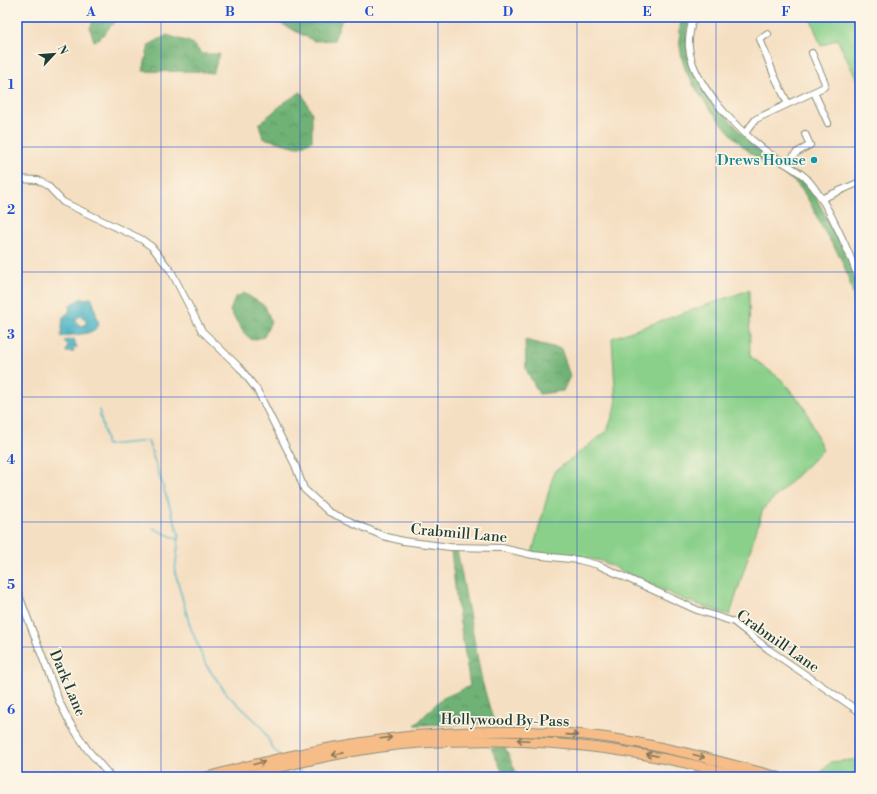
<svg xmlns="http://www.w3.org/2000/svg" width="877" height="794" font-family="'Libre Bodoni',serif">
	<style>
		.built { fill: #edd2ba }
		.grass { fill: #8ad08a; stroke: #54865f }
		.forest { fill: url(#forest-crowns); stroke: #477855 }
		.water { fill: url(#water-ripples); stroke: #34787c; fill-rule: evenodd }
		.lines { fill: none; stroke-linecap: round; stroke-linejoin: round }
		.stream { stroke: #48b4c5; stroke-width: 1.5 }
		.minor-casing { stroke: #8a8e7b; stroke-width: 8 }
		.highway-casing { stroke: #8a8e7b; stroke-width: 11 }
		.minor { stroke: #fff; stroke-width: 6 }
		.highway { stroke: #f7bd88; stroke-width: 9 }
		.oneway { stroke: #80775a }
		.grid { fill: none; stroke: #1d4ed8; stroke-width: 1; stroke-opacity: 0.55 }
		.culture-dot { fill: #0f9aa8; stroke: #fcf5e5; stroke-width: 1.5 }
		.labels { text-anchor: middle; stroke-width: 3.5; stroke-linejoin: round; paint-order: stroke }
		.culture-label { font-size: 15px; fill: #0d838f; stroke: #fcf5e5; text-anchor: end }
		.street-label { font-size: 15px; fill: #1f3d34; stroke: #fcf5e5 }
		.neatline { fill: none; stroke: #1d4ed8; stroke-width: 1.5 }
		.grid-label { font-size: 13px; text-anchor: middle; font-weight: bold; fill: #1d4ed8 }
	</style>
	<defs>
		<pattern id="forest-crowns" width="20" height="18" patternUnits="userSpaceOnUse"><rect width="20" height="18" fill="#6fb276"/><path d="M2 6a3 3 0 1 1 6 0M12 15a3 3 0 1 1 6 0" fill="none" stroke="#5b9262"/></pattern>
		<pattern id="water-ripples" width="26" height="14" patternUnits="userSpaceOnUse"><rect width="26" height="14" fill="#48b4c5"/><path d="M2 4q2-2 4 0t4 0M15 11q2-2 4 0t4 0" fill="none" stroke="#3b94a1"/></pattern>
	</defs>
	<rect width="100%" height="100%" fill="#fcf5e5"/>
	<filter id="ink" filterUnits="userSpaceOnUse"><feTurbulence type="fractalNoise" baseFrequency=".025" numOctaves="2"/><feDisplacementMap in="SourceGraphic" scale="8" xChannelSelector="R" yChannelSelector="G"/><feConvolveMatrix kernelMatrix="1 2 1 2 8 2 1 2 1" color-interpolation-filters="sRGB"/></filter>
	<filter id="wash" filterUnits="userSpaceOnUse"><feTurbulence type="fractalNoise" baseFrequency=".012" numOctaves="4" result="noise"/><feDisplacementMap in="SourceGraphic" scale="16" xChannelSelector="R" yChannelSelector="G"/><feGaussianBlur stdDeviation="0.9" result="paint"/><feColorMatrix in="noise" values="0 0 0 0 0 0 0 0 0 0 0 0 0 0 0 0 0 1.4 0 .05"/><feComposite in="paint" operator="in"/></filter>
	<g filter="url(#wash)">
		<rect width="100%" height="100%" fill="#f5dfc2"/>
		<!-- built -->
		<path class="built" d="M 860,79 L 860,125 L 857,80 Z"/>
		<!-- grass -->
		<path class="grass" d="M 810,17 L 860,17 L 860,79 L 857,80 L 837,39 L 821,46 Z
			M 749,290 L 750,356 L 782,380 L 805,408 L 823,450 L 763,509 L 730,615 L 684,600 L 601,561 L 581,557 L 532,553 L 554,472 L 607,431 L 616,406 L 612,338 Z
			M 860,759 L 860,777 L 816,777 L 831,762 Z"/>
		<!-- forest -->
		<path class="forest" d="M 95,17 L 119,17 L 100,38 L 94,41 L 90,28 Z
			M 269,17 L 343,17 L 334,40 L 314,41 Z
			M 682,17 L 690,17 L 687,30 L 688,55 L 719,107 L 754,147 L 785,167 L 779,171 C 770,166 760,161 753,155 C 733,140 688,86 683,62 C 679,47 678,32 682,17 Z
			M 167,35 L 192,43 L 202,54 L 220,54 L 213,73 C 189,69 166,73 143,71 L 149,45 Z
			M 301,92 L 312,113 L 312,141 L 297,147 L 263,138 L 259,124 L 285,102 Z
			M 787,169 L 798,175 L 813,192 L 853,267 L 860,292 L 860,340 C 858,314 853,289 844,266 C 839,252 829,241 823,229 C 812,209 806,187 785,175 Z
			M 244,293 L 265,306 L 271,321 L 264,337 L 252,340 L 244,333 L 230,311 L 235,298 Z
			M 525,340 L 561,349 L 570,376 L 563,391 L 539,394 L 526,369 Z
			M 451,550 L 457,550 L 482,681 L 494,723 L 415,725 L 441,699 L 470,686 L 456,597 Z
			M 505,747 L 518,777 L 505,777 L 491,748 Z"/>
		<!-- water -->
		<path class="water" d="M 92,298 L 99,325 C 91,337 74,333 61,337 L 63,317 L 69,312 L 70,305 L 80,299 ZM 80,316 L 86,319 L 86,324 L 82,326 L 77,323 L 76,319 Z
			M 74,339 L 77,348 L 73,346 L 74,352 L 66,352 L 68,345 L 64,341 Z"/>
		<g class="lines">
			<!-- stream -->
			<path class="stream" d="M 99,410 L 107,445 L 148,441 L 179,535 L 175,572 L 190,626 L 206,665 L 227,694 L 261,726 L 274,750 L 279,754
				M 153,528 L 179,540
				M 295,767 L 308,777"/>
		</g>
	</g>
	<g filter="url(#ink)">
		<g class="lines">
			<defs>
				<path id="minor" d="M 693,17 C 691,27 688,37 689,47 C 692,83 735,127 762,148 C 775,159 792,166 805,177 C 825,196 852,257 860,284
					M 768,34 L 760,39 L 774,75 L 788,104
					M 814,92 L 828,123
					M 745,133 L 756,119 L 824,87 L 825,83 L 812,53
					M 787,164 L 796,153 L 810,145 L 805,134
					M 17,179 L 37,180 L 48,186 L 63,202 L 141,239 L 152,247 L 171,271 L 202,331 L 240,368 L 257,390 L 295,465 L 304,489 L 329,512 L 383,536 L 403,541 L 450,547 L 502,548 L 533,555 L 579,560 L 598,565 L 697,610 L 734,622 L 768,649 L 860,712
					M 821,199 L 860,182
					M 17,590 L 59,701 L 70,723 L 87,749 L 111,777"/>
				<path id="highway" d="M 207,777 C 333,741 455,723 586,735 C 651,742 715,760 778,777
					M 242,777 C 300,762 360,747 420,743 C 535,735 634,748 744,777"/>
			</defs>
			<!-- minor casing -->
			<use href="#minor" class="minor-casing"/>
			<!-- highway casing -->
			<use href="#highway" class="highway-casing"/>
			<!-- minor -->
			<use href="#minor" class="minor"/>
			<!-- highway -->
			<use href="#highway" class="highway"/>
		</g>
		<!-- one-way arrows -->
		<defs><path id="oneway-shaft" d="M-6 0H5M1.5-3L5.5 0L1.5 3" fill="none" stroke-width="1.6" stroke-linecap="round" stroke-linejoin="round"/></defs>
		<g class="oneway">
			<use href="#oneway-shaft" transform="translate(572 735) rotate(4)"/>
			<use href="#oneway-shaft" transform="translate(386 738) rotate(-7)"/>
			<use href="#oneway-shaft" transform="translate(523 740) rotate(-177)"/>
			<use href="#oneway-shaft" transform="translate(338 754) rotate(169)"/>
			<use href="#oneway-shaft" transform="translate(652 755) rotate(-169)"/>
			<use href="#oneway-shaft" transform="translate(699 756) rotate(15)"/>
			<use href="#oneway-shaft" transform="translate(259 763) rotate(-14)"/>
		</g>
	</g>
	<!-- grid -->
	<path class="grid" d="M 161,17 L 161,777M 300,17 L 300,777M 438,17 L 438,777M 577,17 L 577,777M 716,17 L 716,777M 17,147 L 860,147M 17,272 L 860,272M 17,397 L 860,397M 17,522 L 860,522M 17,647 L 860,647"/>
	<!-- markers -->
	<circle class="culture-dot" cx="814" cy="160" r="4"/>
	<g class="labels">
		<!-- culture labels -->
		<g class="culture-label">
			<text x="806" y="165">Drews House</text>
		</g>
		<!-- street labels -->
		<g class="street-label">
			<text transform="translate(459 533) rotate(5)" y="5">Crabmill Lane</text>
			<text transform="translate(778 641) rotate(35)" y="5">Crabmill Lane</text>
			<text transform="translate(68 683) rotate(67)" y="5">Dark Lane</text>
			<text transform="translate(505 720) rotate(1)" y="5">Hollywood By-Pass</text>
		</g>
	</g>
	<!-- margin -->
	<rect width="877" height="794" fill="none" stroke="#fcf5e5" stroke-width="44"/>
	<!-- north arrow -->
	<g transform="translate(54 54) rotate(64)" stroke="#fcf5e5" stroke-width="3" paint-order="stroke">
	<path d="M0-3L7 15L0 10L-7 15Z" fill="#1f3d34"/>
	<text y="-6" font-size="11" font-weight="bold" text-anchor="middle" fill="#1f3d34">N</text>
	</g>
	<rect x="22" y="22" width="833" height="750" class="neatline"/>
	<g class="grid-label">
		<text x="91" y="16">A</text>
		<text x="230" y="16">B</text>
		<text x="369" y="16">C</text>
		<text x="508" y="16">D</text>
		<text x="647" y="16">E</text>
		<text x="786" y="16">F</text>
		<text x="11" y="89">1</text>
		<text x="11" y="214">2</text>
		<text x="11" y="339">3</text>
		<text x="11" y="464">4</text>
		<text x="11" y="589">5</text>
		<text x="11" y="714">6</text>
	</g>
</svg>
